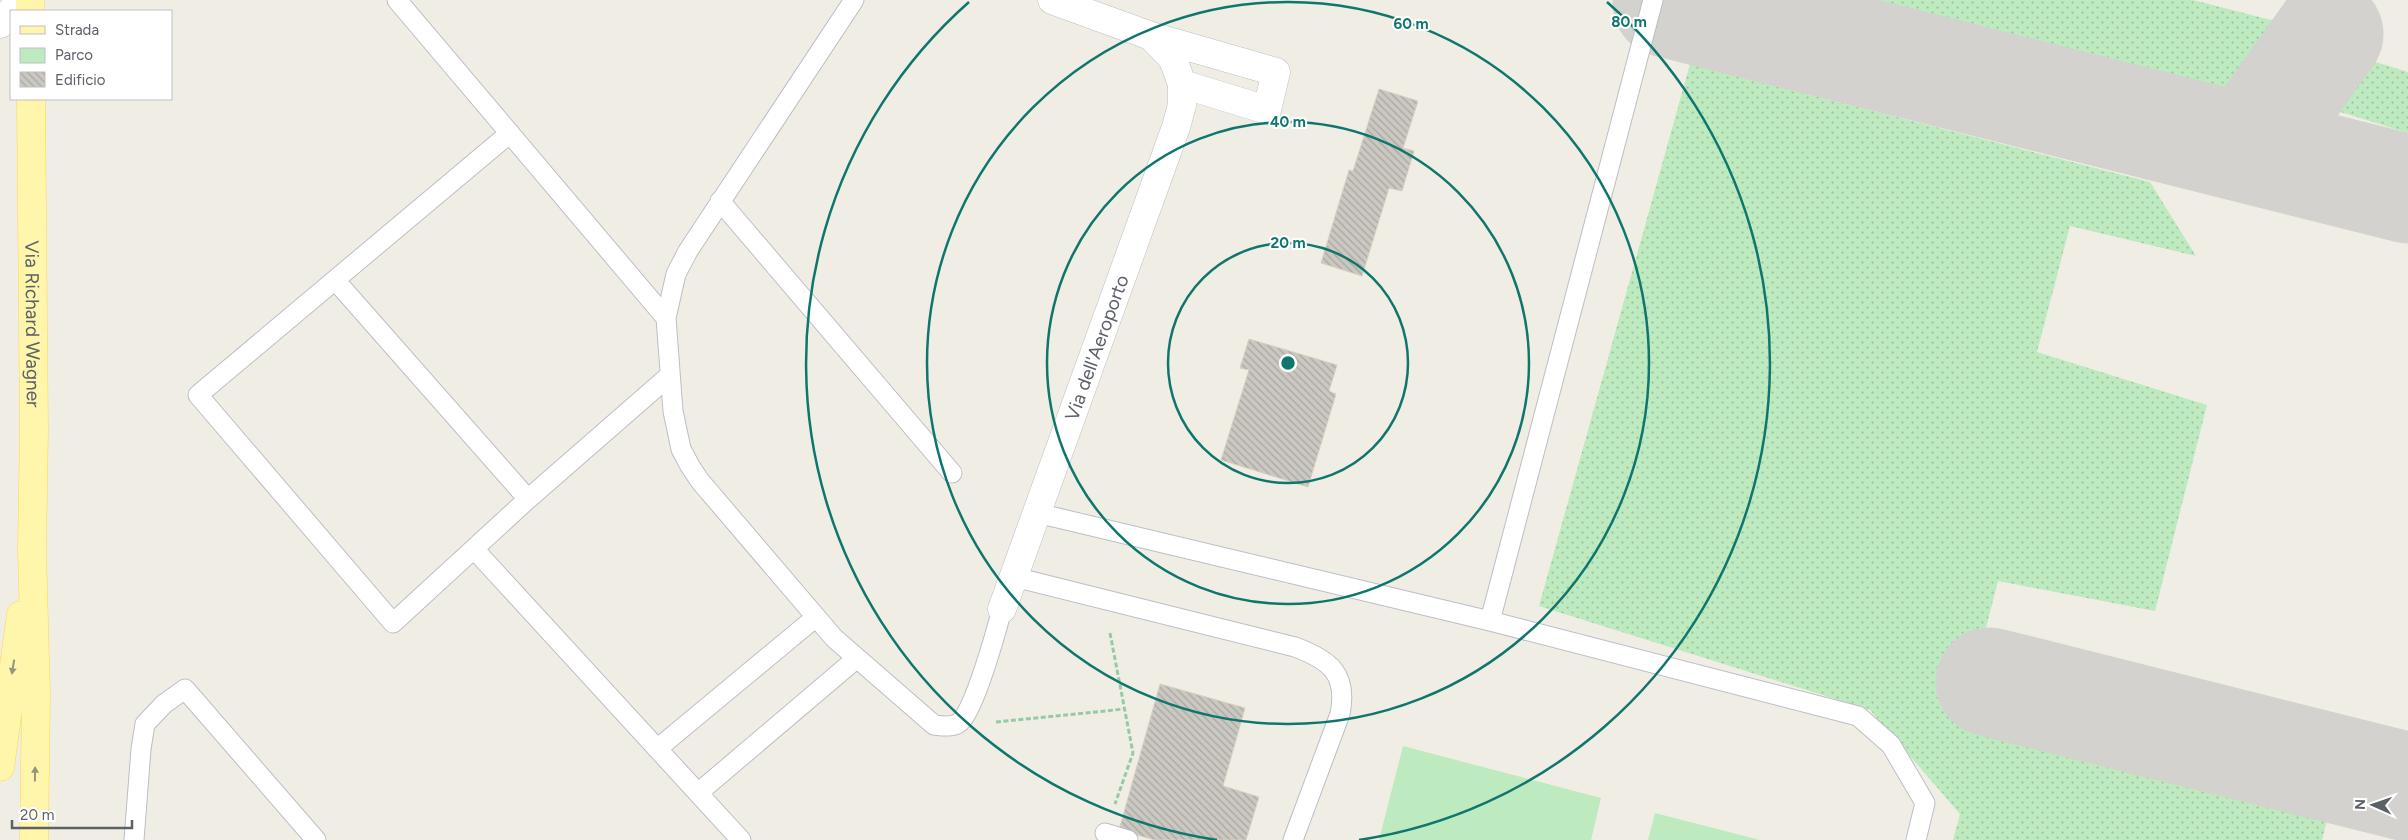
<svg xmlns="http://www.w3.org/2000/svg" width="2408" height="840" font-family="Figtree,sans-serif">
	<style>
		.grass { fill: url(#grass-dots) }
		.park { fill: #beeac0 }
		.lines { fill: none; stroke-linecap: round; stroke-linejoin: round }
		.taxiway { stroke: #d3d2ce; stroke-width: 109 }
		.building { fill: url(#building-back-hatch); stroke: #d6d0c2 }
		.service-casing { stroke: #bcbec5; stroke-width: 21 }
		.minor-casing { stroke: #bcbec5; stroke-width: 29 }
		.primary-casing { stroke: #ffd64f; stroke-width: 29 }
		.path { stroke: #95caa7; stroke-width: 3; stroke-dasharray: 5 2.5; stroke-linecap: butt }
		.service { stroke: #fff; stroke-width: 19 }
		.minor { stroke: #fff; stroke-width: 28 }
		.primary { stroke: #fff5ab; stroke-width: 28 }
		.oneway { fill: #95947f }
		.ring { fill: none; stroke: #0f766e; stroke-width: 2.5 }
		.labels { text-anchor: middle; stroke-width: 4; stroke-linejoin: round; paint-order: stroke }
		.street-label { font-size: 19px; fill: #5c6067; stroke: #fff }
		.centre { fill: #0f766e; stroke: #fff; stroke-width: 2.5 }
		.ring-label { font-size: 15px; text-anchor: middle; font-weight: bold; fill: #0f766e; stroke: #fff; stroke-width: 4; stroke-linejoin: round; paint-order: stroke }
	</style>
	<defs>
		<pattern id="grass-dots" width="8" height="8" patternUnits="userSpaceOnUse" patternTransform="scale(1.25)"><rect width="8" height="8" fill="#beeac0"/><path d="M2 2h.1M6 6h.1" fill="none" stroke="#9ec1a0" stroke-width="1.8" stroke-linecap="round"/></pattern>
		<pattern id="building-back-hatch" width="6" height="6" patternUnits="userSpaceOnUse" patternTransform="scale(1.25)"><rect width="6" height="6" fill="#cbc8c1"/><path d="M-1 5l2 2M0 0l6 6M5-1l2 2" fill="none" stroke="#a8a6a1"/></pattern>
	</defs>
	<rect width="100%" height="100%" fill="#f0eee4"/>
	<!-- grass -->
	<path class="grass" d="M 1852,0 L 2193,0 L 2283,23 L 2224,102 Z
		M 2347,53 L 2408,72 L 2408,133 L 2331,109 Z
		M 1690,64 L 2150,182 L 2196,256 L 2070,226 L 2037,352 L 2207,405 L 2155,611 L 1998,581 L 1963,717 L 2330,808 L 2322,840 L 1953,840 L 1960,814 L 1870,710 L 1539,606 Z"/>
	<!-- park -->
	<path class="park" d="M 1403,746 L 1601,798 L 1591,840 L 1379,840 Z
		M 1655,813 L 1760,840 L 1648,840 Z"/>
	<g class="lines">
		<!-- taxiway -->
		<path class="taxiway" d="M 1667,3 L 2408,189
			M 2248,148 L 2329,34
			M 1990,682 L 2408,787"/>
	</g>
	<!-- building -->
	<path class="building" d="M 1379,89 L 1418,101 L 1403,148 L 1414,151 L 1402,191 L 1389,188 L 1362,276 L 1321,263 L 1349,170 L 1353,171 Z
		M 1249,339 L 1337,365 L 1329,391 L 1336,394 L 1308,487 L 1221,460 L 1249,370 L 1240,368 Z
		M 1160,684 L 1245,708 L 1223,786 L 1259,797 L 1246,840 L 1155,840 L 1119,830 Z"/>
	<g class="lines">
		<defs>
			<path id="service" d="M 397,0 L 666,318
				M 854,0 L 688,251 L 676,274 L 666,318 L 673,411 L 681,449 L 690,466 L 700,481 L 834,638 L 934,725 C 942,726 953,728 960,722 C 975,708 996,632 1002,609
				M 510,133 L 198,395 L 393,623 L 528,499 L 669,376
				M 720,201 L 952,473
				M 335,280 L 528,499
				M 1037,513 L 1490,621 L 1858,716 L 1891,745 L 1925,803 L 1916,840
				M 474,549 L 741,840
				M 1014,577 L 1295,647 C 1330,660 1348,674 1340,714 L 1293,840
				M 1490,621 L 1653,0
				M 657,749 L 816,617
				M 698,793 L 857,658
				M 1105,833 L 1128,840
				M 134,840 L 141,749 L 145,724 L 164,704 L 185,689 L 316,840"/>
			<g id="minor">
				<path d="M 1052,0 L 1151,36 L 1276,72 L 1267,110 L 1182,84 L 1173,59 L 1151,36"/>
				<path d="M 0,24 L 21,0"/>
				<path id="s1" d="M 1002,609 L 1176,127 L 1182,105 L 1182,84"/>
			</g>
			<g id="primary">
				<path d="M 30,0 L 30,11"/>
				<path id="s2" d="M 31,99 L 34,431 L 32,550 L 36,695 L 34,840"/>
				<path d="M 0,767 L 21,615"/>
			</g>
		</defs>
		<!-- service casing -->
		<use href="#service" class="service-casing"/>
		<!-- minor casing -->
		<use href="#minor" class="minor-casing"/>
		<!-- primary casing -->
		<use href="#primary" class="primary-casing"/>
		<!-- path -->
		<path class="path" d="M 1110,633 L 1133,753 L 1115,804
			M 996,722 L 1124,709"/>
		<!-- service -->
		<use href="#service" class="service"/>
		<!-- minor -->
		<use href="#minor" class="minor"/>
		<!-- primary -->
		<use href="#primary" class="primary"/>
	</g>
	<!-- one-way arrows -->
	<defs><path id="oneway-solid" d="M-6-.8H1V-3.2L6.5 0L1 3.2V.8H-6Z" transform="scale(1.25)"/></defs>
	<g class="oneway">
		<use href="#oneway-solid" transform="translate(13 667) rotate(99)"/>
		<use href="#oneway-solid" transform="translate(35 774) rotate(-89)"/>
	</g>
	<!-- distance rings -->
	<g class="ring">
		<circle cx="1288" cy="363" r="120"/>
		<circle cx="1288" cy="363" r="241"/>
		<circle cx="1288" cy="363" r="361"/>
		<path d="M1217 840A482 482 0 0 1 969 2M1607 2A482 482 0 0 1 1359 840"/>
	</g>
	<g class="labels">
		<!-- street labels -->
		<g class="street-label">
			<text dy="7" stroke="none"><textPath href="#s2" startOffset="225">Via Richard Wagner</textPath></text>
			<text dy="7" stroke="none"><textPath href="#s1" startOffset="278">Via dell'Aeroporto</textPath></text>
		</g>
	</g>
	<circle cx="1288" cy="363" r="8" class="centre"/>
	<g class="ring-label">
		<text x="1629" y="27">80 m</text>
		<text x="1411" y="29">60 m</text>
		<text x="1288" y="127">40 m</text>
		<text x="1288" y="248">20 m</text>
	</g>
	<!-- legend -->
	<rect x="10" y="10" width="162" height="90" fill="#ffffff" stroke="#bebfc2"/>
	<rect x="20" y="26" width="25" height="8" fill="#fff5ab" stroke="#bebfc2"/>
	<text x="55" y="35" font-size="15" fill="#5c6067">Strada</text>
	<rect x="20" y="48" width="25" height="15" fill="#beeac0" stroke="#bebfc2"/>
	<text x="55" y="60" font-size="15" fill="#5c6067">Parco</text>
	<rect x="20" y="72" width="25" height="15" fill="url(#building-back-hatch)" stroke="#bebfc2"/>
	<text x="55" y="85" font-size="15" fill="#5c6067">Edificio</text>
	<!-- north arrow -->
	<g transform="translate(2373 805) rotate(272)" stroke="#ffffff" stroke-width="4" paint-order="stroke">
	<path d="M0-4L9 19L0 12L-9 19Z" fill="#5c6067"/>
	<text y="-8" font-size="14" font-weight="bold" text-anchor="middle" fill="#5c6067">N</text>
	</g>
	<!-- scale -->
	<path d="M12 820v8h120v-8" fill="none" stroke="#5c6067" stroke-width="2.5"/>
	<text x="20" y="820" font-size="15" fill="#5c6067" stroke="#ffffff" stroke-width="4" paint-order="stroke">20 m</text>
</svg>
